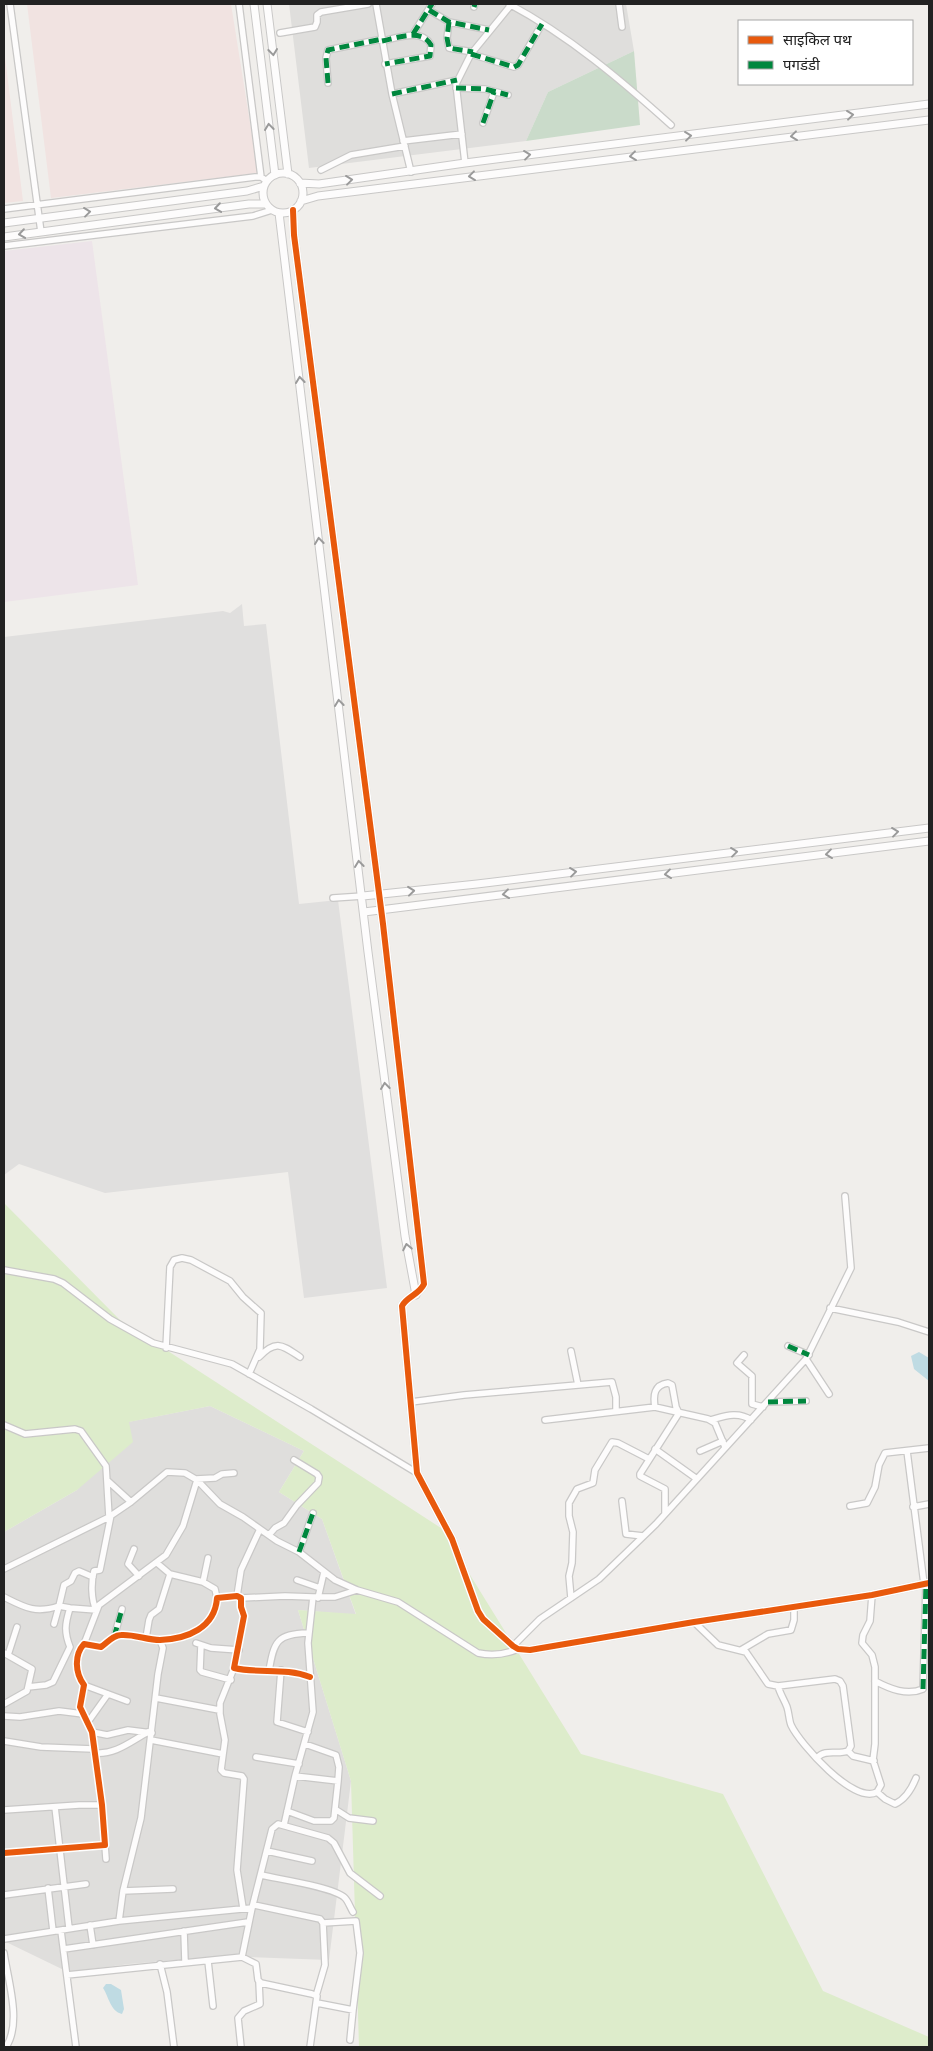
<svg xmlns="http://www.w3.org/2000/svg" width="933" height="2051" font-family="'Roboto Condensed','Noto Sans Devanagari',sans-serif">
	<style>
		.residential { fill: #dfdedc }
		.commercial { fill: #f1e3e1 }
		.industrial { fill: #ede4e9 }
		.grass { fill: #ddeccb }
		.cemetery { fill: #cadbca }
		.parking { fill: #e0dfde }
		.water { fill: #bfdbe3 }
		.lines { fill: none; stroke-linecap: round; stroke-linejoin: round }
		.minor-casing { stroke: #c9c8c7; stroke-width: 8 }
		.tertiary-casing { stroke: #c9c8c7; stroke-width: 9 }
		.minor { stroke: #fdfcfc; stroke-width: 5.5 }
		.tertiary { stroke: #fdfcfc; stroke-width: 7 }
		.quiet { stroke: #00873e; stroke-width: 5; stroke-dasharray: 10 5; stroke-linecap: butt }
		.cycleway-casing { stroke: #fff; stroke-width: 9 }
		.cycleway { stroke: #e8590c; stroke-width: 6 }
		.oneway { stroke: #9a9a9a }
	</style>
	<rect width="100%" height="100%" fill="#f0eeeb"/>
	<!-- residential -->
	<path class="residential" d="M 289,4 L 626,4 L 634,51 L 548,92 L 526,141 L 309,168 Z
		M 210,1406 L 304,1451 L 279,1492 L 322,1519 L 356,1615 L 298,1610 L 351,1781 L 329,1960 L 224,1956 L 129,1964 L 68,1972 L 4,1941 L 4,1532 L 77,1490 L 128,1422 Z"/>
	<!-- commercial -->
	<path class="commercial" d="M 27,4 L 231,4 L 258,173 L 51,198 Z
		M 4,49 L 23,201 L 4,203 Z"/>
	<!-- industrial -->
	<path class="industrial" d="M 92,241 L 138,585 L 4,602 L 4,251 Z"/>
	<!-- grass -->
	<path class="grass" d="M 4,1203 L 120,1320 L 441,1528 L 581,1754 L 723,1794 L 823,1991 L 929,2037 L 929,2047 L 359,2047 L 351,1781 L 298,1610 L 356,1614 L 322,1519 L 279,1492 L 304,1451 L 210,1406 L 129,1422 L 133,1442 L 77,1490 L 4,1532 Z"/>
	<!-- cemetery -->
	<path class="cemetery" d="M 634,51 L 640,125 L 526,141 L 548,92 Z"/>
	<!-- parking -->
	<path class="parking" d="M 242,604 L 244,626 L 266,624 L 299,904 L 338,900 L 387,1288 L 304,1298 L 288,1172 L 105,1193 L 19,1164 L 4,1175 L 4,637 L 223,611 L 230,613 Z"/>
	<!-- water -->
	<path class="water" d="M 919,1352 L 929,1358 L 929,1381 L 914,1369 L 911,1356 Z
		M 106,1984 L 111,1984 L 121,1990 L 124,2009 L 122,2014 C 110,2011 109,1997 103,1988 Z"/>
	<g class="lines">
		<defs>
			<path id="minor" d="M 10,4 L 41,232
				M 239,4 L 261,177
				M 376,4 L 392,94 L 411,172
				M 509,4 C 569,36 621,80 671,125
				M 619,4 L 622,27
				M 474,7 L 475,4
				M 429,10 L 449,22 L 489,30
				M 449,22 L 447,38 L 449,48 L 473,52
				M 280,33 L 315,27 L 317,22 L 317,15 L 321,12 L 368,4
				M 413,34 L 432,4
				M 382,41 C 397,38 422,28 431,45 L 430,56 L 385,64
				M 471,54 L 514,67 L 518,65 L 542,24
				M 328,83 L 326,58 L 328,50 L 382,39
				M 456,88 L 485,89 L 508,95
				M 392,94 L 457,80
				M 483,123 L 494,92
				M 403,141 L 462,134
				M 465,163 L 456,84 L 471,54 L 511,5
				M 321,170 L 351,155 L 405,146
				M 4,209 L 255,177 L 261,177 L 267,181
				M 4,246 L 253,216 L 272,210
				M 333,898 L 363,896
				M 4,1270 L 54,1279 L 63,1283 L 110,1319 L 153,1343 L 232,1364 L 311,1409 L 417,1473
				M 830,1308 L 898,1322 L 929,1332
				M 788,1346 L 809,1355
				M 166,1348 L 170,1267 L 174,1260 L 182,1258 L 191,1260 L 230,1281 L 243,1297 L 261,1313 L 260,1349 L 249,1374
				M 571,1351 L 578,1385
				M 744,1355 L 737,1363 L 752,1376 L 752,1404 L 763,1407
				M 259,1357 C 276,1339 282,1345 300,1357
				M 806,1359 L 829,1394
				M 411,1402 L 464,1395 L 612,1382 L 616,1397 L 616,1411
				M 768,1402 L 806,1401
				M 655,1407 C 653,1395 654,1385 668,1383 L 672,1385 L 676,1407 L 679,1413
				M 545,1420 L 655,1407 L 708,1419 L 715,1423 L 725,1447
				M 710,1420 C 725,1416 738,1411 751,1420
				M 4,1425 L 25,1434 L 75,1429 L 81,1431 L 106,1466 L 109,1517
				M 655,1449 L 697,1479
				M 700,1451 L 723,1441
				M 907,1451 L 924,1584
				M 196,1479 L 215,1478 L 222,1474 L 234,1473
				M 108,1481 L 131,1502
				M 622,1501 L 626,1534 L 643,1536
				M 850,1506 L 867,1503 L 875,1487 L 879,1465 L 885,1453 L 929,1448
				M 913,1507 L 929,1504
				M 665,1513 L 665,1489 L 640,1476 L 640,1474 L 679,1413
				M 269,1535 L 275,1528 L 284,1523 L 297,1505 L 318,1483 L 319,1477 L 317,1474 L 294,1460
				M 134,1549 L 128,1564 L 139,1576
				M 299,1552 L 313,1513
				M 4,1569 L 109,1517 L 131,1502 L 167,1472 L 185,1473 L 197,1480 L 220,1504 L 243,1517 L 277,1541 L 299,1552 L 335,1580 L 357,1590 L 398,1602 L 478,1653 C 492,1656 504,1655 518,1649
				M 170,1574 L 203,1582 L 215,1589 L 217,1598
				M 297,1580 L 320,1588
				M 203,1582 L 208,1558
				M 237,1596 L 241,1570 L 260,1529
				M 4,1597 C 24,1607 35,1614 59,1606 L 64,1585 L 71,1581 L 75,1573 L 79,1571 L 93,1577
				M 241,1598 L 285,1596 L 313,1597
				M 318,1598 L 324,1572
				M 571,1598 L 569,1576 L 572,1563 L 573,1532 L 569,1516 L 569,1503 L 577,1489 L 593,1483 L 595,1470 L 612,1442 L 618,1443 L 649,1459
				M 70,1608 L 96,1610 C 91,1599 91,1582 94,1571 L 100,1570 L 111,1515
				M 694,1622 L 718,1645 L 746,1652 L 768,1684 L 778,1686 L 835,1679 L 840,1681 L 843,1686 L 851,1746 L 848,1751
				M 114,1637 L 122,1609
				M 146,1638 L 149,1620 L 151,1615 L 159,1609 L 170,1574 L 157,1563
				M 196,1643 L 211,1648 L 239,1650
				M 84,1644 L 99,1605 L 166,1555 L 183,1526 L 197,1480
				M 201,1645 L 200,1670 L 202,1672 L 231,1680
				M 513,1646 L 540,1619 L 599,1579 L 656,1524 L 806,1359 L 851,1268 L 845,1196
				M 741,1650 L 768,1634 L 791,1630 L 794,1620 L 794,1607
				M 4,1653 L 32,1669 L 27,1691 L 4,1704
				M 8,1655 L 17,1627
				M 234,1668 L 220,1703 L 220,1714 L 225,1740 L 221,1770 L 224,1773 L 242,1776 L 244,1779 L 237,1870 L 243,1908
				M 281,1670 L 277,1722 L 308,1732
				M 269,1671 C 274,1641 277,1634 308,1633
				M 875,1681 C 890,1689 907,1696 923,1689 L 926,1583
				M 84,1685 L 127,1701
				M 778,1686 C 780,1694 784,1699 787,1707 C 789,1713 789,1720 791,1725 C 800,1744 854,1805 877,1792 L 881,1785 L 873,1760 L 875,1744 L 875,1667 L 872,1655 L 862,1643 L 863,1635 L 870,1621 L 872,1595
				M 28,1687 L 46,1685 L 53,1682 L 70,1647 C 64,1632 65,1624 70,1608 L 59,1606 L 54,1624
				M 156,1698 L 219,1710
				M 4,1716 L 20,1717 L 59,1711 L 83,1714
				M 88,1722 L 108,1694
				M 92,1732 L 107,1735 L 128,1730 L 152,1733
				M 151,1740 L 223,1754
				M 4,1741 L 41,1747 L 93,1749
				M 305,1744 L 336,1755 L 339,1767 L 338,1781
				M 848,1751 L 853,1756 L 874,1761
				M 94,1753 C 115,1755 130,1742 148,1732
				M 256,1757 L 299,1764
				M 818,1757 C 825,1749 838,1755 848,1751
				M 877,1792 L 885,1799 L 895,1804 C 906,1799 912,1788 916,1778
				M 55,1807 L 69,1928
				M 335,1809 L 349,1818 L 373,1821
				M 4,1810 L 79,1805 L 102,1805
				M 287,1811 L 314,1821 L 331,1821 L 334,1818 L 338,1781 L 295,1776
				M 284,1825 L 295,1776 L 313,1712 L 308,1643 L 313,1597 L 335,1597 L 357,1590
				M 105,1845 L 106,1859
				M 267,1851 L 312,1861
				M 4,1853 L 105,1845 L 102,1805 L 92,1732 L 80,1707 L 84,1685 C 75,1673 74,1655 84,1644 L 101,1647 C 107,1643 113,1635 121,1635 C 134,1634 147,1640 160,1640 C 187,1639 215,1628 217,1598 L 237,1596 L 241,1598 L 241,1607 L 244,1616 L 234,1668 C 260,1674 285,1667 310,1677
				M 261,1875 C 278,1879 334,1887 345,1898 C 348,1901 350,1907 353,1912
				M 48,1888 L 53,1931
				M 123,1891 L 173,1889
				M 4,1895 L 86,1884
				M 254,1905 L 320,1919 L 323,1923 L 325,1965 L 316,1996
				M 119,1921 L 123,1891 L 141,1818 L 158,1674 L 163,1648 L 160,1640
				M 90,1925 L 93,1945
				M 61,1931 L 76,2047
				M 184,1931 L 185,1962
				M 4,1939 L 119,1921 L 252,1908 L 272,1829 L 278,1824 L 328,1838 L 334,1843 L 350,1873 L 380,1896
				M 64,1949 L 248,1922
				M 4,1953 C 8,1980 22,2023 6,2047
				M 242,1957 L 252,1908
				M 208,1961 L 213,2006
				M 160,1964 L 167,1992 L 174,2047
				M 67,1975 L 242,1957 L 256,1964 L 258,1980 L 261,1983 L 312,1994 L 317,1996 L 310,2047
				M 317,2003 L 353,2010 L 360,1953 L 356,1921 L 323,1923
				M 350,2040 L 353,2010
				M 241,2047 L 238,2018 L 244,2011 L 260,2004 L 259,1982"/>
			<path id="tertiary" d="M 254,4 L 275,175
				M 267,4 L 288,174
				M263 193a20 20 0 1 1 40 0a20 20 0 1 1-40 0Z
				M 300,183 L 319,184 L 465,163 L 929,104
				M 301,201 L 318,196 L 929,120
				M 293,210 L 294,235 L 383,924 L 424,1284 C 419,1295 407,1296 402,1306 L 417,1473 L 452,1539 L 478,1611 L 483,1619 L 513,1646 L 518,1649 L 530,1650 L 694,1622 L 872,1595 L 929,1583
				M 279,213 L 368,952 L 405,1236 L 416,1295
				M 4,223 L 247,191 L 264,186
				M 4,237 L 249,204 L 266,204
				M 363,896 L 477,884 L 929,828
				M 364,912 L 929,841"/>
		</defs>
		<!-- minor casing -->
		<use href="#minor" class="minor-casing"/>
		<!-- tertiary casing -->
		<use href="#tertiary" class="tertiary-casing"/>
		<!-- minor -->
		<use href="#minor" class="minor"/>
		<!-- tertiary -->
		<use href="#tertiary" class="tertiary"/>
		<!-- quiet -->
		<path class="quiet" d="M 474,7 L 475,4
			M 429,10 L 449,22 L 489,30
			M 449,22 L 447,38 L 449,48 L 473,52
			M 413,34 L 432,4
			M 382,41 C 397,38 422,28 431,45 L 430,56 L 385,64
			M 471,54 L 514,67 L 518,65 L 542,24
			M 328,83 L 326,58 L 328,50 L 382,39
			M 456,88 L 485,89 L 508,95
			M 392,94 L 457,80
			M 483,123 L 494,92
			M 788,1346 L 809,1355
			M 768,1402 L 806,1401
			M 299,1552 L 313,1513
			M 114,1637 L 122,1609
			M 923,1689 L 926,1583"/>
		<defs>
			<path id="cycleway" d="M 293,210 L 294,235 L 383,924 L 424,1284 C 419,1295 407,1296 402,1306 L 417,1473 L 452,1539 L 478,1611 L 483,1619 L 513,1646 L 518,1649 L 530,1650 L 694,1622 L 872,1595 L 929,1583
				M 4,1853 L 105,1845 L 102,1805 L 92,1732 L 80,1707 L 84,1685 C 75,1673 74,1655 84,1644 L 101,1647 C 107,1643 113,1635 121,1635 C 134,1634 147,1640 160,1640 C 187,1639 215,1628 217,1598 L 237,1596 L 241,1598 L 241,1607 L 244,1616 L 234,1668 C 260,1674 285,1667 310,1677"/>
		</defs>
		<!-- cycleway casing -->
		<use href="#cycleway" class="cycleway-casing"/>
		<!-- cycleway -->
		<use href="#cycleway" class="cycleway"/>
	</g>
	<!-- one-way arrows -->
	<defs><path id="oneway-chevron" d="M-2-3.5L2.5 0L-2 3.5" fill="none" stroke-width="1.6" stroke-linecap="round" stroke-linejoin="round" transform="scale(1.25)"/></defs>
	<g class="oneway">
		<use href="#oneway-chevron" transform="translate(273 52) rotate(83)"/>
		<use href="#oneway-chevron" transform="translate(850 115) rotate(-7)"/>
		<use href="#oneway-chevron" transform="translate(269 127) rotate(-97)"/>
		<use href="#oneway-chevron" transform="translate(688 136) rotate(-7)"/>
		<use href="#oneway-chevron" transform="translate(794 136) rotate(173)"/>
		<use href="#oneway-chevron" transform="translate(527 155) rotate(-7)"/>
		<use href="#oneway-chevron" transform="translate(633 156) rotate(173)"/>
		<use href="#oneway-chevron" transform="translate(472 176) rotate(173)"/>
		<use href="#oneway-chevron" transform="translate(349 180) rotate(-7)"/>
		<use href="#oneway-chevron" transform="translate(218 208) rotate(172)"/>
		<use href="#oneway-chevron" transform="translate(87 212) rotate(-7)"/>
		<use href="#oneway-chevron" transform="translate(22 234) rotate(172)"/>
		<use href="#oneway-chevron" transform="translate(300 380) rotate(-97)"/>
		<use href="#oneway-chevron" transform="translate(319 541) rotate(-97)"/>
		<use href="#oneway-chevron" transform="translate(339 703) rotate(-97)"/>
		<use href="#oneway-chevron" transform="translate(895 832) rotate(-7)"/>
		<use href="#oneway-chevron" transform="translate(734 852) rotate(-7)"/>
		<use href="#oneway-chevron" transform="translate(829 854) rotate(173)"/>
		<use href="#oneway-chevron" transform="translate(359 864) rotate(-97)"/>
		<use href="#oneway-chevron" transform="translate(573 872) rotate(-7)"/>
		<use href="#oneway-chevron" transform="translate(668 874) rotate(173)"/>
		<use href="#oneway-chevron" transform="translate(411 891) rotate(-6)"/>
		<use href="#oneway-chevron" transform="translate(506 894) rotate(173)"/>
		<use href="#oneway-chevron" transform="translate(385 1086) rotate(-97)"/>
		<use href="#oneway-chevron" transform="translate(407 1247) rotate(-101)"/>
	</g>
	<!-- border -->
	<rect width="933" height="2051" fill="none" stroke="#222222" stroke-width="10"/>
	<!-- legend -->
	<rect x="738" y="20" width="175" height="65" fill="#ffffff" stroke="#a7a7a7"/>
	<rect x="748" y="36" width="25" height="8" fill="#e8590c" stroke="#a7a7a7"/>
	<text x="783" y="45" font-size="15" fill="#222222">साइकिल पथ</text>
	<rect x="748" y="61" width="25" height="8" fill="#00873e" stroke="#a7a7a7"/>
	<text x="783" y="70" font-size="15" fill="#222222">पगडंडी</text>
</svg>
